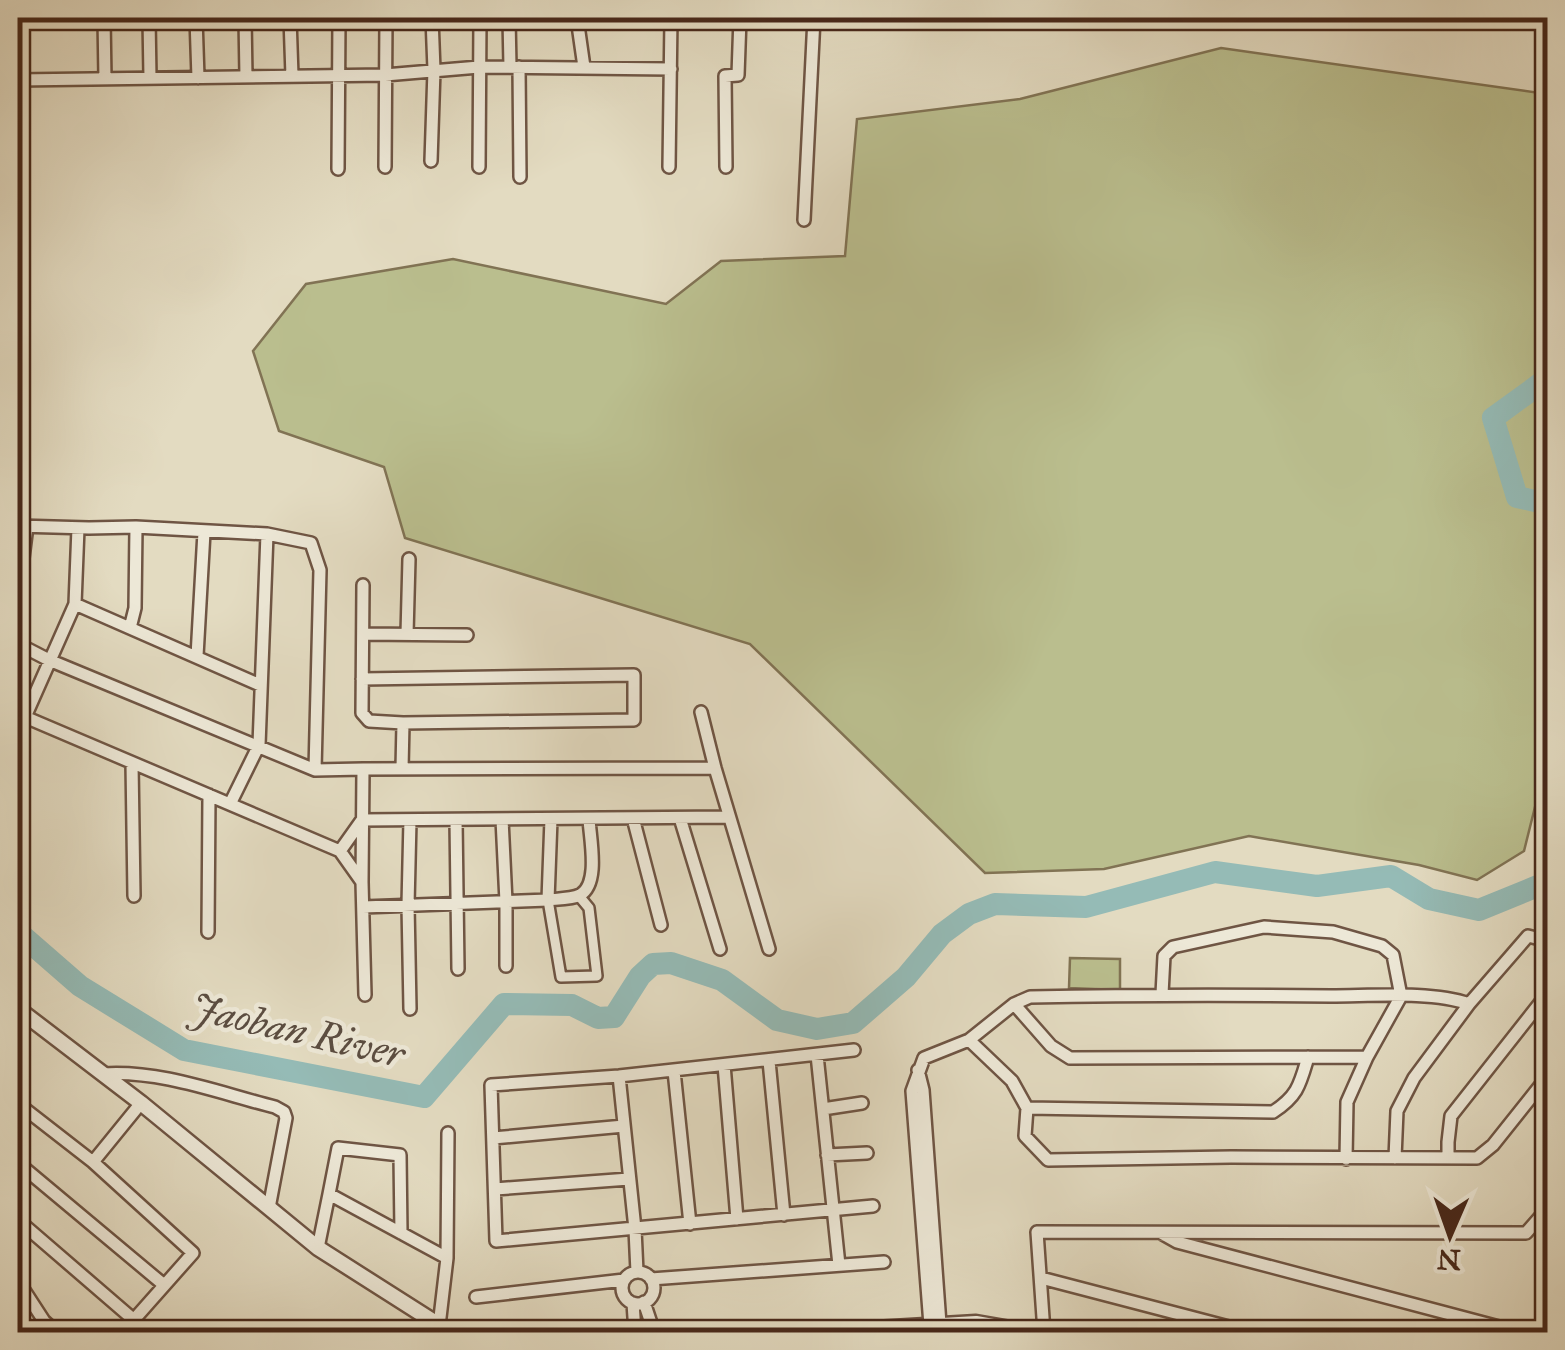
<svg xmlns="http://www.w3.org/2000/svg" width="1565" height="1350" font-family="'IM FELL Great Primer',serif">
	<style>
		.green { fill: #babe8e; stroke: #817354; stroke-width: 2.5 }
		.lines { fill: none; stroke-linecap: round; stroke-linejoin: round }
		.river { stroke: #95bbb6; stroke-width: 22 }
		.pedestrian-casing { stroke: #6f5544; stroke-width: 14 }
		.minor-casing { stroke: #6f5544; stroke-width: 16 }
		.tertiary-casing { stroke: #6f5544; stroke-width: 19 }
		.pedestrian { stroke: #ede8d7; stroke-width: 9 }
		.minor { stroke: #ede8d7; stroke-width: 11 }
		.tertiary { stroke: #ede8d7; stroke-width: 14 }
		.labels { text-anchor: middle; stroke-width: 9; stroke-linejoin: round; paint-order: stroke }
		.water-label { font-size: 40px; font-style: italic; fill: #5b4d41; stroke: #ede8d7 }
	</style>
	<rect width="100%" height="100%" fill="#e3dbc1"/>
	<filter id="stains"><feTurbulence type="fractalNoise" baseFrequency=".002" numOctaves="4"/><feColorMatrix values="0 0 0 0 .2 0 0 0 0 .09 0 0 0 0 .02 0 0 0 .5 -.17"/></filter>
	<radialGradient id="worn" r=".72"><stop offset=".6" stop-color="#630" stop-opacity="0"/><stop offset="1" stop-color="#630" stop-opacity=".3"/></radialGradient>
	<!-- green -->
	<path class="green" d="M 1221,48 L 1547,94 L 1547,806 L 1537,799 L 1524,851 L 1477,880 L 1419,865 L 1249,836 L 1104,869 L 985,873 L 750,644 L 405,538 L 384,467 L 279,431 L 253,351 L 306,284 L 453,259 L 666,304 L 721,261 L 845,256 L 857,119 L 1020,99 Z
		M 1070,958 L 1120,959 L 1120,990 L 1069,988 Z"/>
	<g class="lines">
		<!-- river -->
		<path class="river" d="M 1548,378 L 1493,418 L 1517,497 L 1548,504
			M 18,932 L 80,986 L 184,1050 L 424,1097 L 504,1004 L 572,1005 L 598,1018 L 614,1017 L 640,976 L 653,964 L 671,963 L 722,980 L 777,1020 L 817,1029 L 853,1023 L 906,977 L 942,934 L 969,914 L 995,904 L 1086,907 L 1215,872 L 1317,886 L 1391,876 L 1429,899 L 1479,910 L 1545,883 L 1545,789 L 1548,788"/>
		<defs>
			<path id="pedestrian" d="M 548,900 L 561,977 L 597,976 L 589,908 L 579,896"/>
			<path id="minor" d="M 104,18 L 105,79
				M 149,18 L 150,78
				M 196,18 L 198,78
				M 245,18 L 246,77
				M 290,18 L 292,76
				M 509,18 L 510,67
				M 577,18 L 584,67
				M 578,21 L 671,22
				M 18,27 L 18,18
				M 519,67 L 520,177
				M 18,80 L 385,75 L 479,67 L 671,69
				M 431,161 L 434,70 L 432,18
				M 385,167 L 386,18
				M 479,167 L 480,18
				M 669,167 L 671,18
				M 726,167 L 725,76 L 738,75 L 740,18
				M 338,169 L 339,18
				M 804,220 L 814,18
				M 18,526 L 89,528 L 136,527 L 267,534 L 311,543 L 320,570 L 315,770
				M 18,575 L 23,558 L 27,526
				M 363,585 L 362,713 L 369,721 L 403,723 L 402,769
				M 75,604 L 260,685
				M 130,628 L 135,608 L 136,527
				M 363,634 L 467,635
				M 407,634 L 409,559
				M 18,644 L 49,660 L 315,770 L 363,769
				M 197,656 L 204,532
				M 362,679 L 634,675 L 634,720 L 403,723
				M 701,712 L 715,768 L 769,949
				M 18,714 L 340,851 L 362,882 L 365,995
				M 25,717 L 75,604 L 78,528
				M 132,763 L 134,896
				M 230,804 L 259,745 L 267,534
				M 633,818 L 661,925
				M 680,818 L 720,949
				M 502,819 L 506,902 L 506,966
				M 456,820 L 458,969
				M 340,851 L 362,820 L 729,817
				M 362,882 L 363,769 L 715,768
				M 548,900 L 551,819
				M 363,907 L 548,900 C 557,899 572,899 580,895 C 600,884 590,839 589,819
				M 208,932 L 209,795
				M 1162,994 L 1164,956 L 1173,947 L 1264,927 L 1333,932 L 1382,946 L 1393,955 L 1401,996 L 1367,1057 L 1347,1102 L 1346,1159
				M 1014,1004 L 1051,1046 L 1070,1058 L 1367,1057
				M 410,1009 L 408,905 L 410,820
				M 969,1040 L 1012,1081 L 1027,1108 L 1025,1136 L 1048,1160 L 1231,1157 L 1477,1158 L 1493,1145 L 1548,1076
				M 854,1050 L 619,1076 L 491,1085 L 496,1241 L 873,1206
				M 817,1055 L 839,1265
				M 769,1061 L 784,1215
				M 724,1065 L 737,1219
				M 918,1070 L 923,1090 L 940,1324
				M 674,1071 L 690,1224
				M 103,1074 C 161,1070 219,1093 275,1107 L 284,1112 L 286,1118 L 269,1208
				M 619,1076 L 635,1229 L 637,1272
				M 18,1106 L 21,1106 L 93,1162 L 193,1253 L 123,1332
				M 1027,1108 L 1273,1112 C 1298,1096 1300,1084 1308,1057
				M 823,1109 L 862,1103
				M 493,1138 L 624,1126
				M 827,1155 L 867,1153
				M 1395,1158 L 1397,1111 L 1414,1078 L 1469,1004 L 1528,936 L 1548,941
				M 1448,1158 L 1448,1142 L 1451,1116 L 1548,993
				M 93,1162 L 141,1103
				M 18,1163 L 164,1285
				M 495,1189 L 629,1179
				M 329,1194 L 338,1148 L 400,1155 L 401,1233
				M 18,1220 L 134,1320
				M 1161,1233 L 1177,1242 L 1518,1332
				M 318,1248 L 329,1194 L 447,1258
				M622 1288a16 16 0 1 1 32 0a16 16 0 1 1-32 0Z
				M 1041,1278 L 1248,1332
				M 651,1279 L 884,1262
				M 18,1281 L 44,1321 L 56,1332
				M 476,1297 L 624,1280
				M 644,1302 L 654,1332
				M 633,1303 L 635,1332
				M 930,1325 L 912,1091 L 924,1058 L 969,1040 L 1014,1004 L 1030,997 C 1131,995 1231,995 1331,996 C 1372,996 1432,991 1469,1004
				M 439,1326 L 447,1258 L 448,1133
				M 1044,1332 L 1037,1232 L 1526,1233 L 1548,1208"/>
			<path id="tertiary" d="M 18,1009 L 141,1103 L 318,1248 L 450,1332
				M 825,1332 L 976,1323 L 1027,1332"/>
		</defs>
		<!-- pedestrian casing -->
		<use href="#pedestrian" class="pedestrian-casing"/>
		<!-- minor casing -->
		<use href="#minor" class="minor-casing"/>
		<!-- tertiary casing -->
		<use href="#tertiary" class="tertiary-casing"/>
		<!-- pedestrian -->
		<use href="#pedestrian" class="pedestrian"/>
		<!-- minor -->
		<use href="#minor" class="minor"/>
		<!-- tertiary -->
		<use href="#tertiary" class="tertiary"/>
	</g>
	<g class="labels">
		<!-- water labels -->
		<g class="water-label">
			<text transform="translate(298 1030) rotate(13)" y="14">Jaoban River</text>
		</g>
	</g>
	<!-- margin -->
	<rect width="1565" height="1350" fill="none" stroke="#e3dbc1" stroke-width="60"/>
	<rect x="20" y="20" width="1525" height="1310" fill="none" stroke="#48281a" stroke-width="5"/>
	<rect x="30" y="30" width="1505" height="1290" fill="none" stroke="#48281a" stroke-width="2.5"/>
	<!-- north arrow -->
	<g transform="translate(1450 1235) rotate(182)" stroke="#ede8d7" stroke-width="8" paint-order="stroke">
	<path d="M0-8L18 38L0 25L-18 38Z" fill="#48281a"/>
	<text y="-15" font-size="28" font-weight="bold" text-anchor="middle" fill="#48281a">N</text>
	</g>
	<rect width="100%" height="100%" filter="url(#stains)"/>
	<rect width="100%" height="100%" fill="url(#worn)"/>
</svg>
